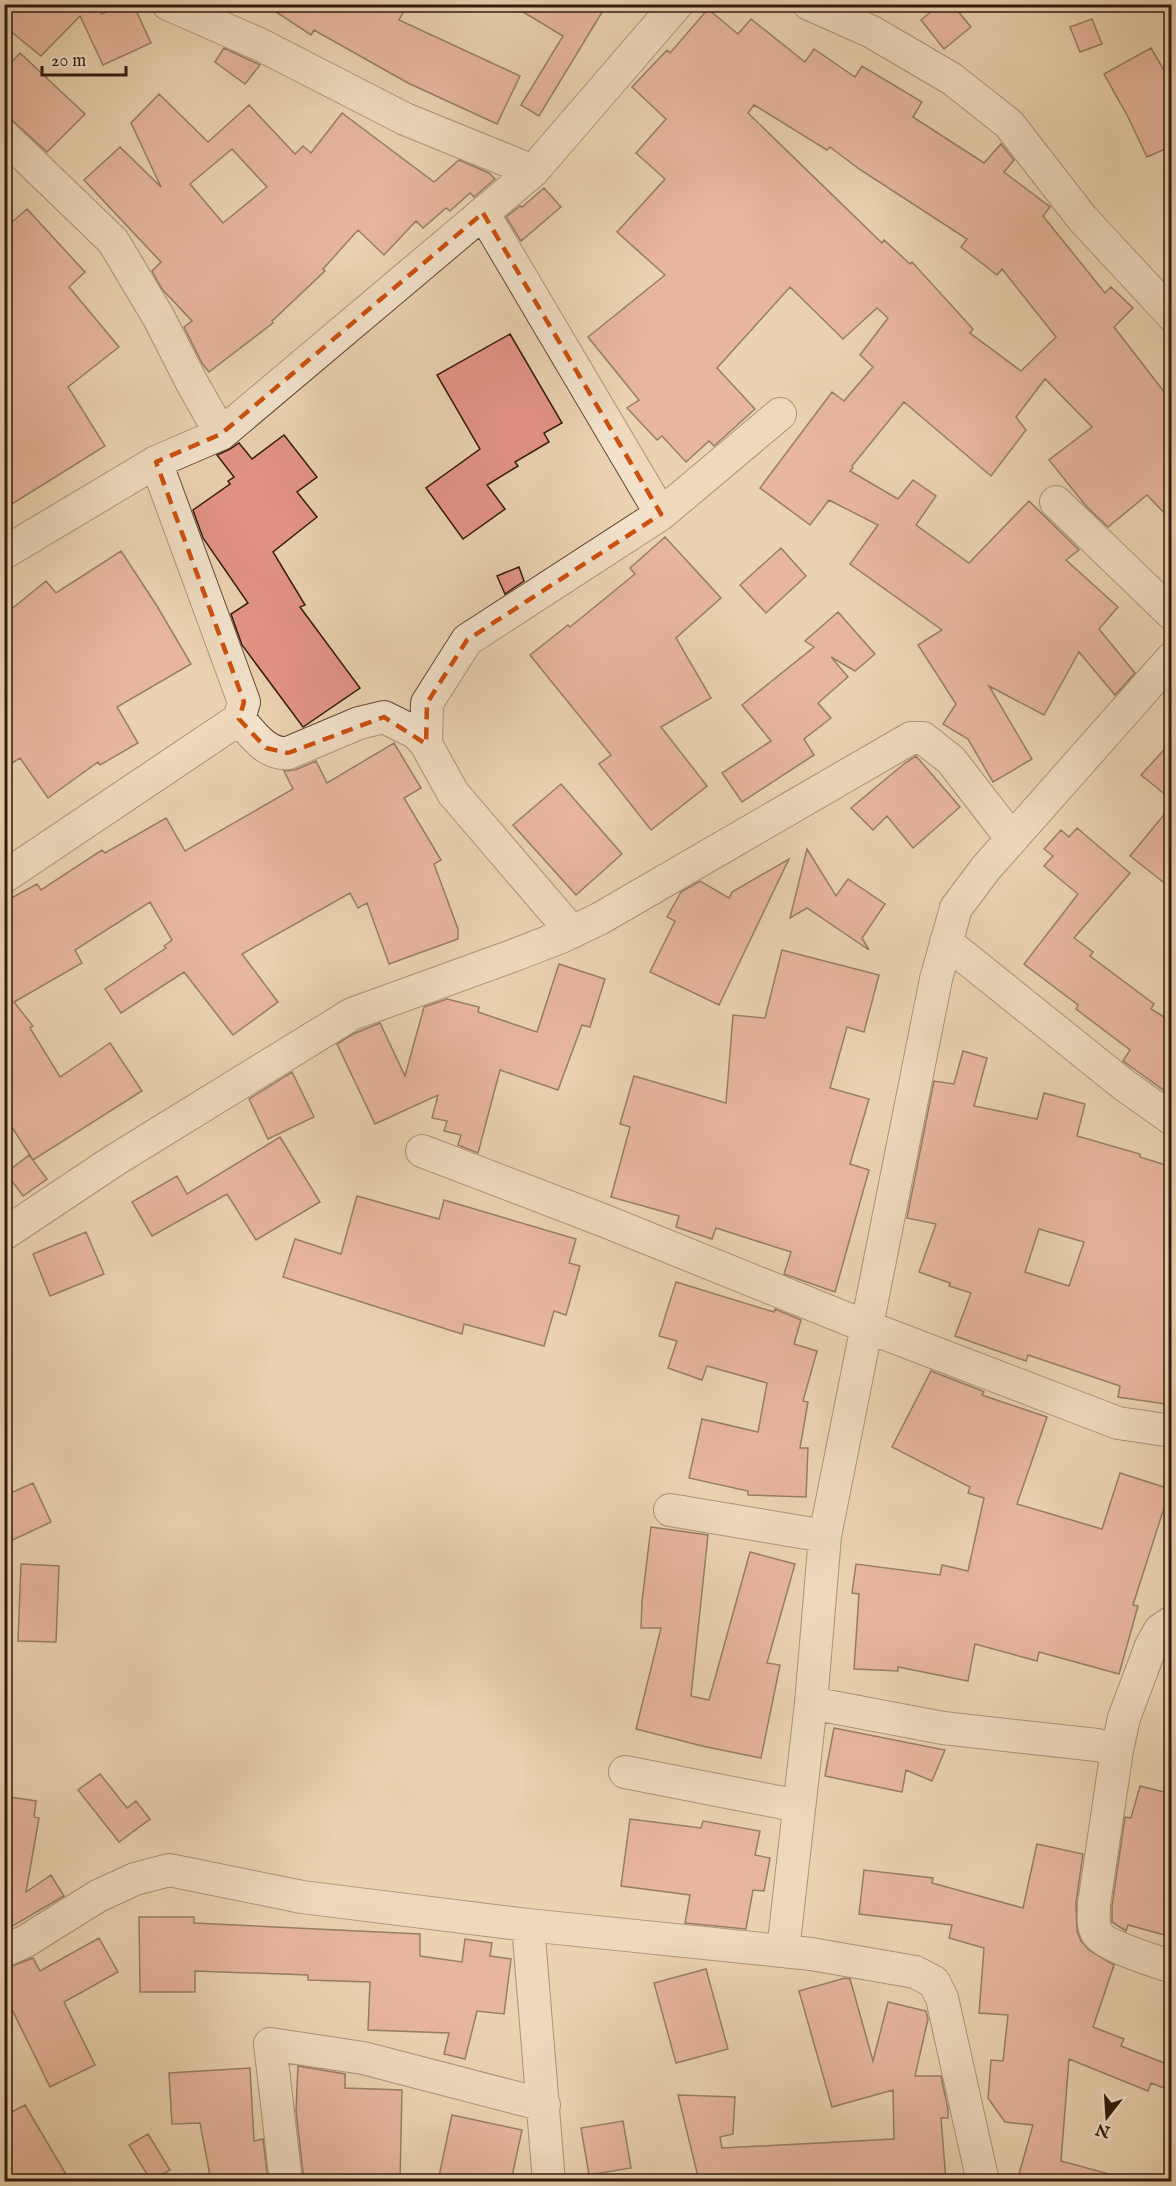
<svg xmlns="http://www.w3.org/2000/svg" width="1176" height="2186" font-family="'IM FELL English',serif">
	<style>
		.building { fill: #e49487; stroke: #331a0d; stroke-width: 1.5; fill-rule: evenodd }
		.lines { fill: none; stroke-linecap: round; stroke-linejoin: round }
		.minor-casing { stroke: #614836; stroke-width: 34 }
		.minor { stroke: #f2e2cc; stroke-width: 32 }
		.marked { fill: none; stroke: #cd500c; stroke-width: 4.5; stroke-dasharray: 12 8; stroke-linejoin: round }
	</style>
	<rect width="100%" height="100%" fill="#ebd2b0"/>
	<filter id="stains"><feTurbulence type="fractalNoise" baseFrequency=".00333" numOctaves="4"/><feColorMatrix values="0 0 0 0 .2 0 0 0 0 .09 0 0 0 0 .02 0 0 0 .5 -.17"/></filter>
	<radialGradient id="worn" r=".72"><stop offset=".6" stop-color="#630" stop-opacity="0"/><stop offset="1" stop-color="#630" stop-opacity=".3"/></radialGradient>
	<!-- building -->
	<path class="building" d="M 4,4 L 93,4 L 102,14 L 123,4 L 133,4 L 151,43 L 103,65 L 80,16 L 41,56 L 4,26 Z
		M 264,4 L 408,4 L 399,20 L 520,76 L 497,124 L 408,83 L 314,30 L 311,35 Z
		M 510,4 L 607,4 L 539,116 L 521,105 L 563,36 Z
		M 940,4 L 952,4 L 971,27 L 944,49 L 921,20 Z
		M 708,9 L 738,34 L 751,19 L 805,62 L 814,49 L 855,77 L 862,66 L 922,102 L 913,117 L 984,163 L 1001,144 L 1014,160 L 1004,172 L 1050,207 L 1043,216 L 1105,293 L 1111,287 L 1133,308 L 1114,327 L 1172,402 L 1172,521 L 1147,495 L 1108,527 L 1086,506 L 1049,460 L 1092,427 L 1045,379 L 1016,417 L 1026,430 L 991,476 L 904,402 L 852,466 L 853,468 L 850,471 L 898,499 L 913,480 L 936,496 L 916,525 L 969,563 L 1029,501 L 1079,550 L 1066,560 L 1118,607 L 1099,629 L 1135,673 L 1115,695 L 1079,652 L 1044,715 L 989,686 L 1032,759 L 993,782 L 968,739 L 943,724 L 956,704 L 918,645 L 942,630 L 850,564 L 878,525 L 829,500 L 810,525 L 760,488 L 832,392 L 844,401 L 873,367 L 860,355 L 888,318 L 877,308 L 843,339 L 790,287 L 717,368 L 755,409 L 714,446 L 709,441 L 686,462 L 662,436 L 657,440 L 627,408 L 639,400 L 588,337 L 665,275 L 617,232 L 665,179 L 636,153 L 666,119 L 632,87 L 667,50 L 670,53 ZM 754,105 L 827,150 L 830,147 L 859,169 L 967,239 L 961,247 L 997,275 L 1002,269 L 1056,337 L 1021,371 L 970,333 L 973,329 L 912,262 L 910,264 L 884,240 L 882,243 L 748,113 Z
		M 1092,19 L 1102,44 L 1080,52 L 1070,27 Z
		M 224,48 L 260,65 L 245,84 L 215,62 Z
		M 1151,48 L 1172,84 L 1172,146 L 1147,157 L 1128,117 L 1104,74 Z
		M 20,53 L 85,114 L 47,152 L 4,113 L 4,70 Z
		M 159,94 L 208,142 L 249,105 L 295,154 L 303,146 L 311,153 L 342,113 L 434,182 L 459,160 L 489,173 L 495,179 L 474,197 L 470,193 L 450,211 L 446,208 L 423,228 L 416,221 L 384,255 L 358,230 L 323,269 L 325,271 L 272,321 L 273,323 L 209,372 L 202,363 L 184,327 L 192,321 L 162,289 L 152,271 L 161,262 L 84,180 L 120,147 L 161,187 L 131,123 ZM 232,149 L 267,187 L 223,223 L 190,184 Z
		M 544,188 L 561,207 L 521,241 L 506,217 L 520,206 L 522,207 Z
		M 27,209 L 85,272 L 69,287 L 119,347 L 68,387 L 105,446 L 4,509 L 4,229 Z
		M 510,334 L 562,423 L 544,433 L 549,442 L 515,462 L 518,466 L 487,485 L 505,509 L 463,539 L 426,488 L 480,449 L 437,375 Z
		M 284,435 L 317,477 L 297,492 L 317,517 L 273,552 L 305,605 L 300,607 L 360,688 L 303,727 L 242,645 L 231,614 L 248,603 L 203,538 L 193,510 L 230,484 L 228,481 L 234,477 L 217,455 L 230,449 L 239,443 L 252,459 Z
		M 665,537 L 721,598 L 676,638 L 711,698 L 661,727 L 707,786 L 651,830 L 599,764 L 611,755 L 530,655 L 568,625 L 570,627 L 635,574 L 630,568 Z
		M 781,548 L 806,576 L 766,613 L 740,585 Z
		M 121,551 L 157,606 L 191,664 L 117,707 L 138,743 L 100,765 L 98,762 L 48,798 L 20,758 L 4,768 L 4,615 L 46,581 L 56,593 Z
		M 519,567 L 524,581 L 505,594 L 497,576 Z
		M 838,612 L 875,654 L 855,671 L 831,657 L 848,677 L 818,703 L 831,718 L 804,739 L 814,755 L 742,802 L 722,773 L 771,741 L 742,705 L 814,647 L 805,641 Z
		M 1172,741 L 1172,800 L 1141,775 Z
		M 394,743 L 421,788 L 404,798 L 441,860 L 434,864 L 458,929 L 458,939 L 389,964 L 367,903 L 358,908 L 350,893 L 242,954 L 278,1002 L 233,1035 L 184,972 L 121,1013 L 105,989 L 166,948 L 164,946 L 172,940 L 150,902 L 75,950 L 82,963 L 14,1002 L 33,1026 L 30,1028 L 60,1077 L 110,1043 L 142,1091 L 33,1160 L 4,1115 L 4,902 L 37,884 L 41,890 L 102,850 L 105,853 L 166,818 L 185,851 L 293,789 L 284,771 L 295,770 L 316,761 L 327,783 Z
		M 916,756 L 960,807 L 913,848 L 887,816 L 873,830 L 851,808 L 905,763 Z
		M 561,784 L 622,854 L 576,895 L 513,825 Z
		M 1172,805 L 1172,889 L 1130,856 Z
		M 1077,828 L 1130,873 L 1074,938 L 1093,952 L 1090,956 L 1154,1004 L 1151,1009 L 1172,1022 L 1172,1096 L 1123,1061 L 1130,1050 L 1076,1009 L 1078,1005 L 1024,964 L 1078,894 L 1044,866 L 1053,856 L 1044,849 L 1061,830 L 1069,837 Z
		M 807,849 L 836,896 L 848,879 L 885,904 L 862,938 L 869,950 L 807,908 L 790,918 Z
		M 789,859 L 719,1005 L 650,972 L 675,921 L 667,917 L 681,892 L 700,881 L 729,898 L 732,892 Z
		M 782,950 L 879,975 L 864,1032 L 847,1027 L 830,1088 L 869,1099 L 850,1164 L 869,1170 L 835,1292 L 784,1274 L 791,1252 L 716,1228 L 712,1239 L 676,1227 L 679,1216 L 611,1197 L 630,1127 L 620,1124 L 634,1076 L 726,1103 L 733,1015 L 765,1018 Z
		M 559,964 L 605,979 L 590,1027 L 582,1025 L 558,1090 L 500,1070 L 478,1153 L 458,1145 L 461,1135 L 444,1131 L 447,1121 L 432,1118 L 438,1095 L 375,1124 L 337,1044 L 353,1034 L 380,1023 L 405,1076 L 424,1007 L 447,999 L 479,1007 L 478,1012 L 537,1032 Z
		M 963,1051 L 987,1058 L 974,1106 L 1037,1119 L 1044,1093 L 1085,1104 L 1077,1136 L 1140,1154 L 1140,1157 L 1172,1167 L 1172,1405 L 1118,1397 L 1120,1386 L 1028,1355 L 1026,1361 L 955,1336 L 971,1293 L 949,1286 L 950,1283 L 919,1272 L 936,1224 L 907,1218 L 934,1081 L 954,1084 ZM 1039,1229 L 1084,1242 L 1069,1286 L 1025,1272 Z
		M 292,1072 L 314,1117 L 268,1139 L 249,1099 Z
		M 280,1137 L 320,1202 L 256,1240 L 227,1194 L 152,1236 L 132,1202 L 177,1176 L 187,1194 Z
		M 29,1155 L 47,1179 L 23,1196 L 6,1173 Z
		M 357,1196 L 439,1219 L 444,1200 L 576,1239 L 569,1263 L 580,1266 L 566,1315 L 554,1311 L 544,1346 L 464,1324 L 462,1334 L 283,1277 L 295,1239 L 341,1254 Z
		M 86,1232 L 104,1274 L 50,1296 L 33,1254 Z
		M 676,1282 L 774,1312 L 775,1309 L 801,1320 L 794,1344 L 817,1351 L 803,1401 L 808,1402 L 800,1448 L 808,1448 L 806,1497 L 748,1495 L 748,1491 L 689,1478 L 702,1419 L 758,1432 L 767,1383 L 707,1366 L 702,1380 L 668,1368 L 677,1341 L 659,1336 Z
		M 931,1371 L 980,1390 L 984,1392 L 982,1395 L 1047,1417 L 1017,1504 L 1102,1529 L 1120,1473 L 1170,1489 L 1133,1605 L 1138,1606 L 1119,1674 L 1039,1652 L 1037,1661 L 975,1644 L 968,1681 L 898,1667 L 898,1671 L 854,1669 L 859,1594 L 852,1593 L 856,1564 L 940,1575 L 942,1565 L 968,1571 L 984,1498 L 968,1493 L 970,1487 L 892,1447 Z
		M 33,1483 L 51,1522 L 4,1544 L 4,1496 Z
		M 651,1527 L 708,1535 L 691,1696 L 709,1700 L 750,1552 L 795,1564 L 767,1663 L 780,1665 L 761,1758 L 702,1746 L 636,1729 L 661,1628 L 641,1628 L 642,1601 Z
		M 21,1564 L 59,1566 L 56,1642 L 18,1641 Z
		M 834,1728 L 945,1750 L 932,1781 L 906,1770 L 902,1792 L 825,1776 Z
		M 100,1774 L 127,1808 L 136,1801 L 150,1819 L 119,1842 L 78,1790 Z
		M 1140,1786 L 1172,1794 L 1172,1937 L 1128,1925 L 1126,1931 L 1112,1922 L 1112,1906 L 1125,1817 L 1131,1818 Z
		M 10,1797 L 36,1801 L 34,1817 L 39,1818 L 26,1892 L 51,1875 L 64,1896 L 4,1931 L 4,1829 Z
		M 630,1819 L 701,1828 L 703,1821 L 760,1831 L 755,1855 L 770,1858 L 764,1891 L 753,1890 L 746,1929 L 685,1923 L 690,1895 L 621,1886 Z
		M 1037,1844 L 1083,1854 L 1076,1903 L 1077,1931 L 1081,1941 L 1089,1950 L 1114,1965 L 1093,2027 L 1124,2039 L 1121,2046 L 1172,2066 L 1172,2091 L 1151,2083 L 1148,2091 L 1069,2059 L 1061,2161 L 1109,2174 L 1108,2181 L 1017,2181 L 1033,2125 L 1005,2122 L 988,2098 L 991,2060 L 1003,2061 L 1008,2015 L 979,2013 L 984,1948 L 949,1938 L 952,1925 L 859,1914 L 864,1870 L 933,1878 L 932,1883 L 1023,1908 Z
		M 139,1917 L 194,1917 L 194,1923 L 420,1934 L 420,1956 L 462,1962 L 465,1939 L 492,1943 L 490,1956 L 511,1959 L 504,2014 L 477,2011 L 465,2059 L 444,2054 L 449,2033 L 368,2030 L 370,1982 L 308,1980 L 308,1975 L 195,1971 L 195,1992 L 140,1992 Z
		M 99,1938 L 118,1972 L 64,2002 L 95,2065 L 50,2087 L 4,1993 L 4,1969 L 33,1958 L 40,1971 Z
		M 706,1969 L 728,2049 L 676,2063 L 654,1983 Z
		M 845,1978 L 850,1979 L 873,2061 L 888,2002 L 926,2011 L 928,2019 L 915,2076 L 941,2076 L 948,2109 L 948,2118 L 941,2118 L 946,2181 L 699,2181 L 678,2095 L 735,2097 L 733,2134 L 720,2137 L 722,2148 L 894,2139 L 893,2090 L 832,2107 L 799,1991 Z
		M 298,2066 L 345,2074 L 345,2088 L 402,2090 L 400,2181 L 304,2181 L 296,2111 Z
		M 250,2068 L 254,2141 L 263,2139 L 268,2181 L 211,2181 L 200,2123 L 172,2124 L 169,2073 Z
		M 25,2105 L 70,2181 L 4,2181 L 4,2116 Z
		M 452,2115 L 522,2130 L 511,2181 L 438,2181 Z
		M 623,2121 L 631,2168 L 589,2175 L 581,2128 Z
		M 148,2134 L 170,2170 L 151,2181 L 129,2145 Z"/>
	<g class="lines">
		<defs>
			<path id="minor" d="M 168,4 L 261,45 L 405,119 L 533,171
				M 809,4 L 872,32 L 952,79 L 1009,124 L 1082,218 L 1172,315
				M 4,136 L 113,241 L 159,318 L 192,383 L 221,434
				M 483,213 L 661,514
				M 1056,502 L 1172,614
				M 4,553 L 156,462 L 221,434 L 533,171 L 677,4
				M 239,719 C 253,734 266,755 288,753 L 359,723 L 384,717 L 416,733 L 426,744 L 453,793 L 572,932
				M 426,744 L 427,703 L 467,640 L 661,514 L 780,414
				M 4,877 L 239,719 L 244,702 L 240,691 L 156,462
				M 946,942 L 1124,1085 L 1172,1119
				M 422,1151 L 605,1221 L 865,1326 L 1118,1423 L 1172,1431
				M 4,1234 L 115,1160 L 352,1014 L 512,956 L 561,937 L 599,919 L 911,738 L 923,738 L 951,760 L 1012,839
				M 670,1510 L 825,1536
				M 1172,1622 L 1160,1630 L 1151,1646 L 1124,1718 L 1117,1750 L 1094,1904 C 1094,1914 1092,1924 1097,1933 C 1104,1946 1156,1961 1172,1967
				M 811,1703 L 943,1728 L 1097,1745 L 1117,1750
				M 625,1772 L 799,1806
				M 528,1925 L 549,2182
				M 4,1951 L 26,1941 L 98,1896 L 135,1879 L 169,1870 L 302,1897 L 528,1925 L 811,1954 L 915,1972 L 934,1982 L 942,1998 L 983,2182
				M 783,1951 L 811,1703 L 825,1536 L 936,979 L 956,908 L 986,868 L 1172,658
				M 286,2182 L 270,2044 L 363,2058 L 544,2105"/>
		</defs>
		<!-- minor casing -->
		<use href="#minor" class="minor-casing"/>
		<!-- minor -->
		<use href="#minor" class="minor"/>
	</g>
	<!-- marked area -->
	<path d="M0 0H1176V2186H0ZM 483,213 L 661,514 L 467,640 L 427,703 L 426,744 L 384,717 L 288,753 L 266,748 L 239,719 L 244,702 L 240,691 L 156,462 L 221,434 Z" fill="#ebd2b0" fill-opacity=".55" fill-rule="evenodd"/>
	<path class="marked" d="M 483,213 L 661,514 L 467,640 L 427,703 L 426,744 L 384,717 L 288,753 L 266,748 L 239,719 L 244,702 L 240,691 L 156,462 L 221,434 Z"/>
	<!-- margin -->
	<rect width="1176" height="2186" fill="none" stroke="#ebd2b0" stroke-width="24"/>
	<rect x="6" y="6" width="1164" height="2174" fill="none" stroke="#331a0d" stroke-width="3"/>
	<rect x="12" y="12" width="1152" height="2162" fill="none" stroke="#331a0d" stroke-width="1.5"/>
	<!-- north arrow -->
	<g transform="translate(1107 2117) rotate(197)" stroke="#f2e2cc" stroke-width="4.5" paint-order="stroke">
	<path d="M0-4.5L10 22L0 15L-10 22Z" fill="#331a0d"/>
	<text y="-9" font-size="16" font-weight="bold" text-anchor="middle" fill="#331a0d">N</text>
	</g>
	<!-- scale -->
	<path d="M42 66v9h84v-9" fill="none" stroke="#331a0d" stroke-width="3"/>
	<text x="51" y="66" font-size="18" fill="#331a0d" stroke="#f2e2cc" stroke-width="4.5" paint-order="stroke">20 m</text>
	<rect width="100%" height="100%" filter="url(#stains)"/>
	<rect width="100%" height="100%" fill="url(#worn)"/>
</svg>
